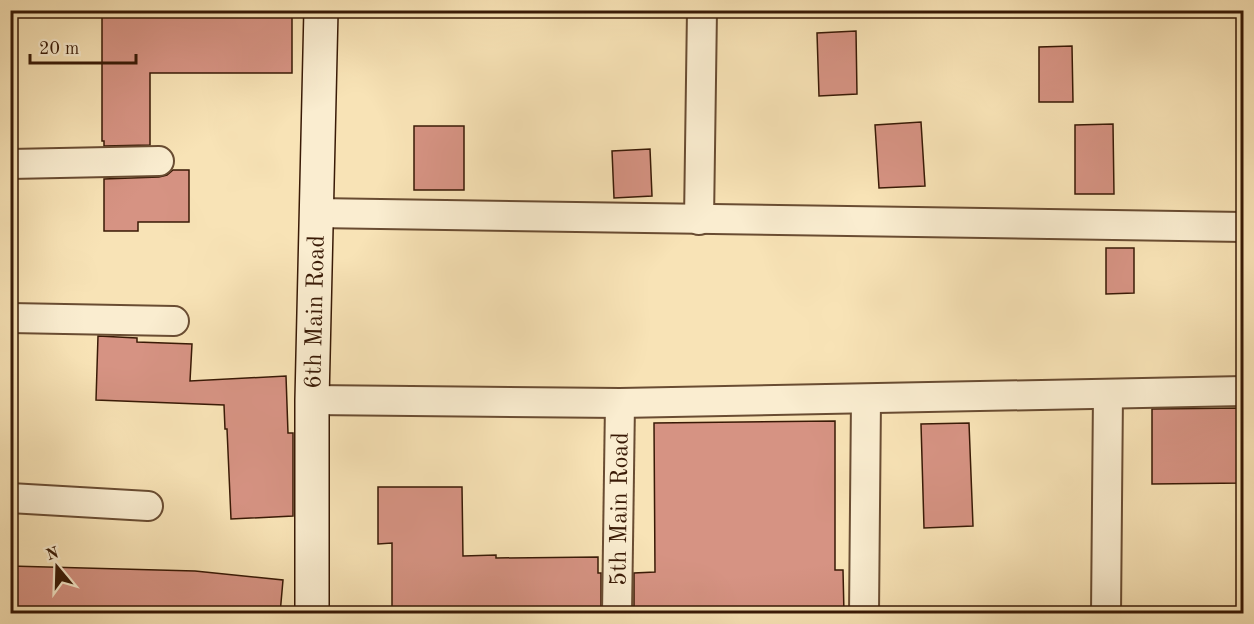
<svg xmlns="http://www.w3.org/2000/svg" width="1254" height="624" font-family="'Old Standard TT',serif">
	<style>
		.building { fill: #d69383; stroke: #391a06; stroke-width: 1.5 }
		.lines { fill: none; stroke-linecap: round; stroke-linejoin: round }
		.street-casing { stroke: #694c32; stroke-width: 32 }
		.secondary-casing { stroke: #391a06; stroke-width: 36 }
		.street { stroke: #faedd0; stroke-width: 28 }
		.secondary { stroke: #faedd0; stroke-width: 33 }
		.labels { text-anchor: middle; stroke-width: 4.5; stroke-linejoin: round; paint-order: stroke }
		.street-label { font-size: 24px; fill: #391a06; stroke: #faedd0 }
	</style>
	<rect width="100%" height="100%" fill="#f8e3b6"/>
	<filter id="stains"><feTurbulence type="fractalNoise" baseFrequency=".00333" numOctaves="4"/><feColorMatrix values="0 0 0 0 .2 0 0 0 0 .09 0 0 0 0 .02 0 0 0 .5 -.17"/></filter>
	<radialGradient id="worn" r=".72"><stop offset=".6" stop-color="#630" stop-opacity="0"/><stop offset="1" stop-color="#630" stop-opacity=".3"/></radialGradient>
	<!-- building -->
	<path class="building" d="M 102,10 L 292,10 L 292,73 L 150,73 L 150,145 L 104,146 L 104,141 L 102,141 Z
		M 856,31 L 857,94 L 819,96 L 817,33 Z
		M 1072,46 L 1073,102 L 1039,102 L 1039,47 Z
		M 921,122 L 925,186 L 879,188 L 875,125 Z
		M 1113,124 L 1114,194 L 1075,194 L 1075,125 Z
		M 414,126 L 464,126 L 464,190 L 414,190 Z
		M 650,149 L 652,196 L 614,198 L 612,151 Z
		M 173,170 L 189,170 L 189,222 L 138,222 L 138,231 L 104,231 L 104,179 L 159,177 L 167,175 Z
		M 1106,248 L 1134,248 L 1134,293 L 1106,294 Z
		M 98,336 L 137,338 L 137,342 L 192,344 L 190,381 L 286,376 L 288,433 L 293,433 L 293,516 L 231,519 L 227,429 L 225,429 L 224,405 L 96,400 Z
		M 1244,408 L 1244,483 L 1152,484 L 1152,409 Z
		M 835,421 L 835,570 L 843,570 L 844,614 L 634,614 L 634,573 L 655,572 L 654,423 Z
		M 969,423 L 973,526 L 924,528 L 921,424 Z
		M 378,487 L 462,487 L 463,556 L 496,555 L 496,558 L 598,557 L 598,573 L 601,573 L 601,614 L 392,614 L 392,543 L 378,544 Z
		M 10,566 L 195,571 L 283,580 L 280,614 L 10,614 Z"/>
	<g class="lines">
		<defs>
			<g id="street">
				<path d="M 10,164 L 159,161"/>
				<path d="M 316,213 L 1244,227"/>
				<path d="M 699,220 L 702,10"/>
				<path d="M 10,318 L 174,321"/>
				<path d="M 312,400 L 620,403 L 1244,391"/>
				<path d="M 10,498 L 148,506"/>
				<path id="s1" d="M 617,614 L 620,403"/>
				<path d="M 864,614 L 866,399"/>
				<path d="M 1106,614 L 1108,394"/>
			</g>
			<g id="secondary">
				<path id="s2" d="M 312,614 L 312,400 L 321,10"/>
			</g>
		</defs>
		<!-- street casing -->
		<use href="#street" class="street-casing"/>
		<!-- secondary casing -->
		<use href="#secondary" class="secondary-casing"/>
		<!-- street -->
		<use href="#street" class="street"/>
		<!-- secondary -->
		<use href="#secondary" class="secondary"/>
	</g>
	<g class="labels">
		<!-- street labels -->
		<g class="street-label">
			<text dy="8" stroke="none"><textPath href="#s2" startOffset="302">6th Main Road</textPath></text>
			<text dy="8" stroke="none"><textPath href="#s1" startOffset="105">5th Main Road</textPath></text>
		</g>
	</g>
	<!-- margin -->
	<rect width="1254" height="624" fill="none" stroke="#f8e3b6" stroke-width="36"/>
	<rect x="12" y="12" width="1230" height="600" fill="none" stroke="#391a06" stroke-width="3"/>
	<rect x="18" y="18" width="1218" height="588" fill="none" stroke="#391a06" stroke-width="1.5"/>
	<!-- north arrow -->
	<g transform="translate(57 567) rotate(341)" stroke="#faedd0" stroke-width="4.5" paint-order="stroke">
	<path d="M0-4.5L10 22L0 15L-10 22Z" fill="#391a06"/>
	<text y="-9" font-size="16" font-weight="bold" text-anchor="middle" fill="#391a06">N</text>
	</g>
	<!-- scale -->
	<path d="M30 54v9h106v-9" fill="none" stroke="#391a06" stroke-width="3"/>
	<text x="39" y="54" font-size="18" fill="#391a06" stroke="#faedd0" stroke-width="4.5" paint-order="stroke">20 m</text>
	<rect width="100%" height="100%" filter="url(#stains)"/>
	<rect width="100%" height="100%" fill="url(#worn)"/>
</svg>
